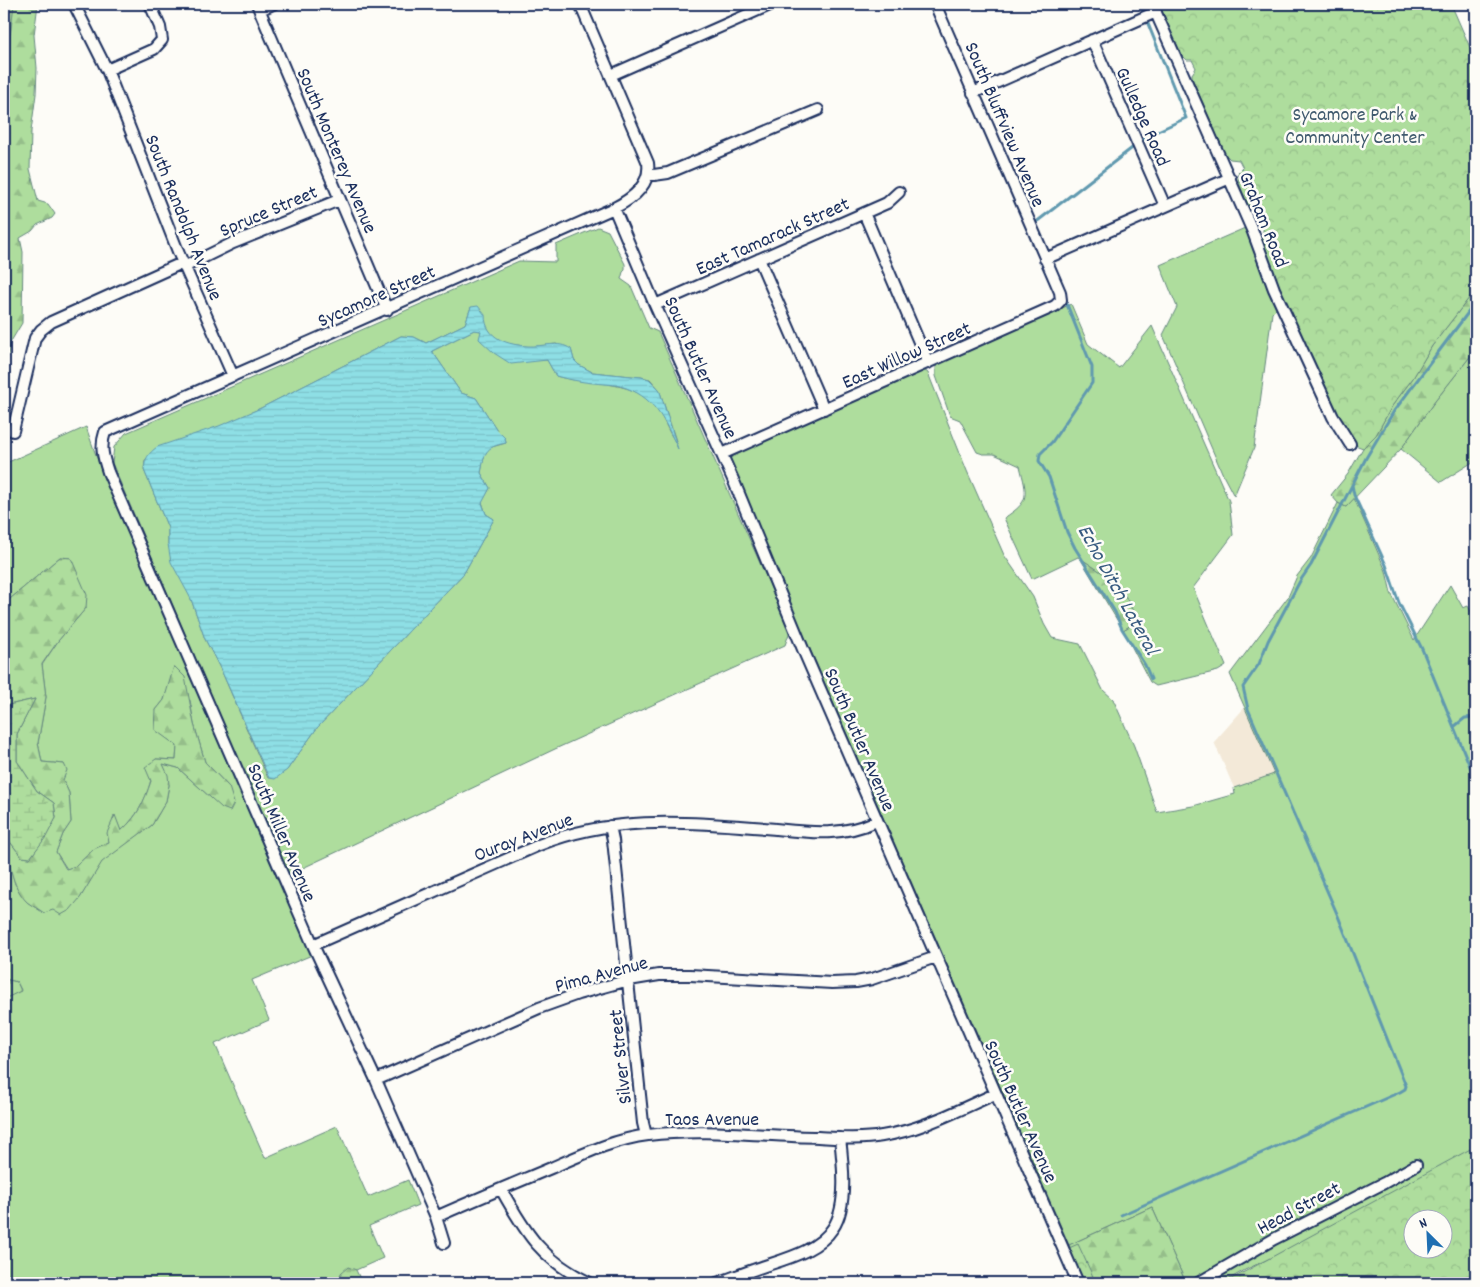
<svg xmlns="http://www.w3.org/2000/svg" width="1480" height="1287" font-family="Dekko,sans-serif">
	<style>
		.built { fill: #f3e9d8 }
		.grass { fill: #aedd9d; stroke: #64867e; fill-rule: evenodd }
		.forest { fill: url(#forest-firs); stroke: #64867e }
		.wetland { fill: url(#wetland-marsh); stroke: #64867e }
		.park { fill: url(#park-crowns); stroke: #64867e; fill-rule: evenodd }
		.water { fill: url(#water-rules); stroke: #6099af }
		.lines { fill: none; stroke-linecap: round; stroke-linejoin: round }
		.stream { stroke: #6099af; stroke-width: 3 }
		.minor-casing { stroke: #1b2f5e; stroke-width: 14 }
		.minor { stroke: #fdfcf7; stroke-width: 10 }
		.labels { text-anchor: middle; stroke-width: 5; stroke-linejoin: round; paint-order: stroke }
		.park-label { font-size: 20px; fill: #405a6e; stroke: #fdfcf7 }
		.street-label { font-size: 20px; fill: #1b2f5e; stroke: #fdfcf7 }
		.water-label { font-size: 21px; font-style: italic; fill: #385b80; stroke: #fdfcf7 }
	</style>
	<defs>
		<pattern id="forest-firs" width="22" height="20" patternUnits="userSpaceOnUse" patternTransform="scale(1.25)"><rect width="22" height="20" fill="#aedd9d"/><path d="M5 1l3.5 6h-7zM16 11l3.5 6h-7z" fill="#95be8a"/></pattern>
		<pattern id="wetland-marsh" width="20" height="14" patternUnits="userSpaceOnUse" patternTransform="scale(1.25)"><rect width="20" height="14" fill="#aedd9d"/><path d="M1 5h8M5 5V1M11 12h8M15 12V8" fill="none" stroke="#95be8a"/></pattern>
		<pattern id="park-crowns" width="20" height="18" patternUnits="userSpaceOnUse" patternTransform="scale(1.25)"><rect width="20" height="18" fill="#aedd9d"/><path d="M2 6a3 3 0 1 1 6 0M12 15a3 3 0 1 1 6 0" fill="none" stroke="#95be8a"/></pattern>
		<pattern id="water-rules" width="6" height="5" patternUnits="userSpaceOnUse" patternTransform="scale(1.25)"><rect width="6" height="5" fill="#8edfe5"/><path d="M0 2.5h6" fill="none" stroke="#7ac0c7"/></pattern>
	</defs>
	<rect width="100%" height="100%" fill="#fdfcf7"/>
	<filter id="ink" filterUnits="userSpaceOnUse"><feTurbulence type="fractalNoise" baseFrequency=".02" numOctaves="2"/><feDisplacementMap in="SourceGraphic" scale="10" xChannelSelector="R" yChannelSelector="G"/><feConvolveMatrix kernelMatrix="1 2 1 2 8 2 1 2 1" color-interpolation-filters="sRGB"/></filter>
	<g filter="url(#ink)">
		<!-- built -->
		<path class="built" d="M 1245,707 L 1274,774 L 1234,788 L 1214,742 Z"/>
		<!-- grass -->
		<path class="grass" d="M 4,4 L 14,4 L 14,7 L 10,36 L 9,85 L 4,97 Z
			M 598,227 L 608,231 L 625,264 L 625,270 L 623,272 L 621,279 L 631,286 L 649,328 L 658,332 L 790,631 L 785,645 L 555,749 L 288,875 L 112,463 L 114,447 L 126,433 L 519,261 L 556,262 L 556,245 ZM 471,307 L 485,323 L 491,334 L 504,343 L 530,347 L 556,344 L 571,349 L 574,360 L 579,365 L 592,372 L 641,377 L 650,379 L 659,389 L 677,444 C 668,433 664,417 654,405 C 629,378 588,386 556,376 L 547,360 L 535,360 L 482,334 L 482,331 L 474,330 L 432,351 L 461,393 L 476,398 L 497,430 L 505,438 L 506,443 L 488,448 L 484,456 L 481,473 L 490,488 L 482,502 L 486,514 L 494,519 L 464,573 L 317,728 L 287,770 L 268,778 L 222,672 L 205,639 L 191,599 L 168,544 L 168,528 L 144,470 L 145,460 L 261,408 L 401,336 L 414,337 L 426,343 L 465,324 Z
			M 1245,228 L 1279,306 L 1272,313 L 1254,448 L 1234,496 L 1224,477 L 1163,335 L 1177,307 L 1160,265 Z
			M 1071,304 L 1088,344 L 1119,368 L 1152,326 L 1229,501 L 1233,535 L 1193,588 L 1226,666 L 1218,671 L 1156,686 L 1150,682 L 1123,630 L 1138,621 L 1119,584 L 1078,557 L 1032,579 L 1004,518 C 1031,501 1027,495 1020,466 L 994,454 L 983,454 L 977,452 L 960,420 L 950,416 L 936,376 L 936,365 Z
			M 1476,349 L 1476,460 L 1441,482 L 1401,449 L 1432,405 Z
			M 924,370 L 928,373 L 967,471 L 1004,555 L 1033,597 L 1044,624 L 1052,638 L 1080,644 L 1103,690 L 1113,699 L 1134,746 L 1157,812 L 1193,806 L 1235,794 L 1234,788 L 1274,774 L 1230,674 L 1288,597 L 1297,576 L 1311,558 L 1338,503 L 1346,507 L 1354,498 L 1386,571 L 1391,593 L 1414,640 L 1450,585 L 1463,608 L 1468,606 L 1476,621 L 1476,1147 L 1427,1184 L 1245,1270 L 1222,1283 L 1208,1283 L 1396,1172 L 1268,1237 L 1190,1283 L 1186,1283 L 1152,1207 L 1069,1245 L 729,463 L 728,459 L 731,456 Z
			M 86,427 L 103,475 L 312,955 L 252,980 L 269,1020 L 215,1044 L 265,1158 L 337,1126 L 368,1197 L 408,1180 L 418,1205 L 369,1226 L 383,1258 L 356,1270 L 348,1268 L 341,1273 L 341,1283 L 4,1283 L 4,999 L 21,990 L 17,982 L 4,979 L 4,825 L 7,838 L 8,858 L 15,884 L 27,902 L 44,913 L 80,898 L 102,861 L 152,825 L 166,801 L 169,785 L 163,764 L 178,768 L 210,797 L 229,787 L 205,762 L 194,724 L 190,700 L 166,693 L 164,700 L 156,710 L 169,740 L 177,746 L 176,760 L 156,759 C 149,789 145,809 121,831 L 114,815 L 109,842 L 94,849 L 76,866 L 67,869 L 56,852 L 63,834 L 71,822 L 69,793 L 63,780 L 64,764 L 42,762 L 38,743 L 46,697 L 42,665 L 58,641 L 86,608 L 71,558 L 60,557 L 4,604 L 4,464 Z"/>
		<!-- forest -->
		<path class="forest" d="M 14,4 L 38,4 L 34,35 L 37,68 L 36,94 L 31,131 L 30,169 L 38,201 L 48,204 L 55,214 L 52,218 L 37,225 L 32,231 L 20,238 L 23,252 L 22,323 L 10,343 L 4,381 L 4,97 L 9,84 L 10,36 Z
			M 1476,289 L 1476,349 L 1432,405 L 1401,449 L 1346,507 L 1338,503 L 1331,495 L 1348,474 L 1363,448 L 1376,435 L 1392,406 L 1413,378 L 1432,346 Z
			M 60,557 L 71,558 L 87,595 L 86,608 L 58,641 L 42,664 L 46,697 L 38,743 L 42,762 L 64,764 L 67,770 L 63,780 L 69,793 L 71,822 L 63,834 L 56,852 L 66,869 L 76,866 L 94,849 L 109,842 L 107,833 L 115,815 L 121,831 C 138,816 144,802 151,781 L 145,767 L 156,759 L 176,760 L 177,746 L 155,730 L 156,710 L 164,700 L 174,666 L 185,677 L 194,724 L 205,762 L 229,787 L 234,803 L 230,811 L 222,808 L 178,768 L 163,764 L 168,775 L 169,785 L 166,801 L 152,825 L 102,862 L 80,898 L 70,910 L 61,915 L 53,910 L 44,913 C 39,909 32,906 27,902 C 11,886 8,859 7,838 L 22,857 L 30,858 L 45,837 L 56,818 L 54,803 L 37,791 L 17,761 L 17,734 L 35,699 L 4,706 L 4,604 Z
			M 1080,558 L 1119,584 L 1138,621 L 1123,630 Z
			M 4,979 L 17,982 L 21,991 L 4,999 Z
			M 1152,1207 L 1186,1283 L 1086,1283 L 1069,1245 Z
			M 348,1267 L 356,1270 L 362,1283 L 341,1283 L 341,1273 Z"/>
		<!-- wetland -->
		<path class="wetland" d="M 35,699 L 17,734 L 17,761 L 37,791 L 54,803 L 56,818 L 46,837 L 30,858 L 22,857 L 7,838 L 4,825 L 4,706 Z"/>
		<!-- park -->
		<path class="park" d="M 1159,4 L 1451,4 L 1476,61 L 1476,289 L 1432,346 L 1413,378 L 1392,406 L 1376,435 L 1363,448 L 1355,445 L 1346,434 L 1275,286 L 1258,238 L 1263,235 L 1263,227 L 1268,221 L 1264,213 L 1253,211 L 1248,206 L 1238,180 L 1238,173 L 1243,168 L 1239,160 L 1230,159 L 1225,154 L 1192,78 L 1192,74 L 1196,68 L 1192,60 L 1187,60 L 1181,54 Z
			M 1476,1146 L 1476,1283 L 1224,1283 ZM 1412,1220 L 1442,1220 L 1442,1250 L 1412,1250 Z
			M 1078,1244 L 1096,1283 L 1074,1283 L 1060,1252 Z"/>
		<!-- water -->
		<path class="water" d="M 478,306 L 485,315 C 485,339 509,345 528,346 C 543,347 558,340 571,349 L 574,360 L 579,365 L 592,372 L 641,377 L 649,379 L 659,389 L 678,449 C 665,421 654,395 620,386 C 612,384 602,384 593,383 C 582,382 566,379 556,376 L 547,360 L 511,364 L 494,353 L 479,339 L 481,331 L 474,330 L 432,351 L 461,393 L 476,398 L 497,430 L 505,438 L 506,443 C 484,447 485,453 481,473 L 490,488 L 482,503 L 486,514 L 494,519 L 464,573 L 317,728 L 287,770 L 275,779 L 269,778 L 222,672 L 205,639 L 191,599 L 171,562 L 168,544 L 168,528 L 144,470 C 145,458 148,454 157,447 L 219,426 L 261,408 L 401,336 L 414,337 L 426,343 L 465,324 L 471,307 Z"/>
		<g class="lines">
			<!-- stream -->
			<path class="stream" d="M 1036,224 L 1035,223 L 1149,135 L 1186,118 L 1140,4
				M 1064,297 L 1092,367 L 1092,383 L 1052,442 L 1040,454 L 1039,461 L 1049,477 L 1067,532 L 1075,548 L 1115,612 L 1122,629 L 1145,665 L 1151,679
				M 1352,485 L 1354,495 L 1386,565 L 1399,603 L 1422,649 L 1476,781
				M 1455,726 L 1465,718 L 1476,717
				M 1121,1215 L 1400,1092 L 1405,1089 L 1406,1086 L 1338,916 L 1248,709 L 1243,687 L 1259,664 L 1268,641 L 1300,581 L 1311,565 L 1366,458 L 1394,411 L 1476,302"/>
			<defs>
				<path id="minor" d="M 74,4 L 107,70 L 179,254 L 233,376
					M 257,4 L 387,310
					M 1152,4 L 1253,232 L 1274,289 L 1333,417 L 1350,444
					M 260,10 L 273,4
					M 1092,40 L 1165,206
					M 107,70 L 154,49 L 162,40 L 160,27 L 150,4
					M 611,75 L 772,4
					M 973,93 L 1156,12
					M 648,174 L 654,175 L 668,173 L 818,110
					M 614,208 L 655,305 L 735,484 L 805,654 L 1078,1283
					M 864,213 L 928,363
					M 759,259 L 824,409
					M 1045,259 L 1230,178
					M 184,267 L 233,243 L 339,200
					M 655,305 L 887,203 L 899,192
					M 13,431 L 35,338 L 41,330 L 51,322 L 182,263
					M 722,454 L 1055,306 L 1061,300 L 1060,292 L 935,4
					M 610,826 L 613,840 L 643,1123 L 646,1135
					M 313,945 L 539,845 C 608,817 680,821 753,827 C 798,830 834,840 877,821
					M 376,1080 L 539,1008 L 578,994 L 629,980 L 659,975 L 690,975 L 832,983 L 856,982 L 872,979 L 936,957
					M 501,1189 C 526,1234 542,1260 590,1283
					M 436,1217 C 474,1200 513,1184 551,1168 C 581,1155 615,1139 648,1135 C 704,1128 761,1136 818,1137 C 838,1138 861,1140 882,1136 C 922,1130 958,1110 995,1094
					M 444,1243 L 436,1217 L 376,1080 L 313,945 L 108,472 C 103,457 100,447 105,432 L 614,208 C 632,199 651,185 648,163 L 580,4
					M 717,1283 C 729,1279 741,1274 753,1270 C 780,1260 817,1253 833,1228 C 848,1206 843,1163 840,1138
					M 1198,1283 L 1274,1239 L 1384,1183 L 1416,1165"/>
			</defs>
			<!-- minor casing -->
			<use href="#minor" class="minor-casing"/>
			<!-- minor -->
			<use href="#minor" class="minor"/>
		</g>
	</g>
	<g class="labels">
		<!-- park labels -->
		<g class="park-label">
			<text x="1355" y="120">Sycamore Park &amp;<tspan x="1355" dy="23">Community Center</tspan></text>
		</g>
		<!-- street labels -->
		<g class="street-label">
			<text transform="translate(1144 116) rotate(66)" y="7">Gulledge Road</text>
			<text transform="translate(1006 124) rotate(67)" y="7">South Bluffview Avenue</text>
			<text transform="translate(338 150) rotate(67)" y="7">South Monterey Avenue</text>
			<text transform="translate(268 210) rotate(-23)" y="7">Spruce Street</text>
			<text transform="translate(185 217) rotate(68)" y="7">South Randolph Avenue</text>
			<text transform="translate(1265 219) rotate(68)" y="7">Graham Road</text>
			<text transform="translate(772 235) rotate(-24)" y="7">East Tamarack Street</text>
			<text transform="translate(376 295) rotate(-24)" y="7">Sycamore Street</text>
			<text transform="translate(906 354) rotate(-24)" y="7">East Willow Street</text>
			<text transform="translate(702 367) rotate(66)" y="7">South Butler Avenue</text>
			<text transform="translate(861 739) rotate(67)" y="7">South Butler Avenue</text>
			<text transform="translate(283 832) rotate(67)" y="7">South Miller Avenue</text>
			<text transform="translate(523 836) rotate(-21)" y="7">Ouray Avenue</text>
			<text transform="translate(601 973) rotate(-15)" y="7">Pima Avenue</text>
			<text transform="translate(619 1057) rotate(-96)" y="7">Silver Street</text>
			<text transform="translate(1022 1111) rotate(66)" y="7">South Butler Avenue</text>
			<text x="712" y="1125">Taos Avenue</text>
			<text transform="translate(1298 1207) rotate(-28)" y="7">Head Street</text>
		</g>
		<!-- water labels -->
		<g class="water-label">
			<text transform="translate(1119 589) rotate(61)" y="7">Echo Ditch Lateral</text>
		</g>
	</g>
	<!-- margin -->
	<rect width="1480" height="1287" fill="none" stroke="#fdfcf7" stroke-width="20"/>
	<rect x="10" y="10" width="1460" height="1267" fill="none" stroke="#1b2f5e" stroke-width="2" filter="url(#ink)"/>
	<!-- north arrow -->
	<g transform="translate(1428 1234) rotate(336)"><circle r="24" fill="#fdfcf7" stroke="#a3aaba"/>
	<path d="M0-4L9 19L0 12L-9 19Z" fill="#1f6fb2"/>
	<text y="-8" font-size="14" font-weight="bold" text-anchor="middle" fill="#1b2f5e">N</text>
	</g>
</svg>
